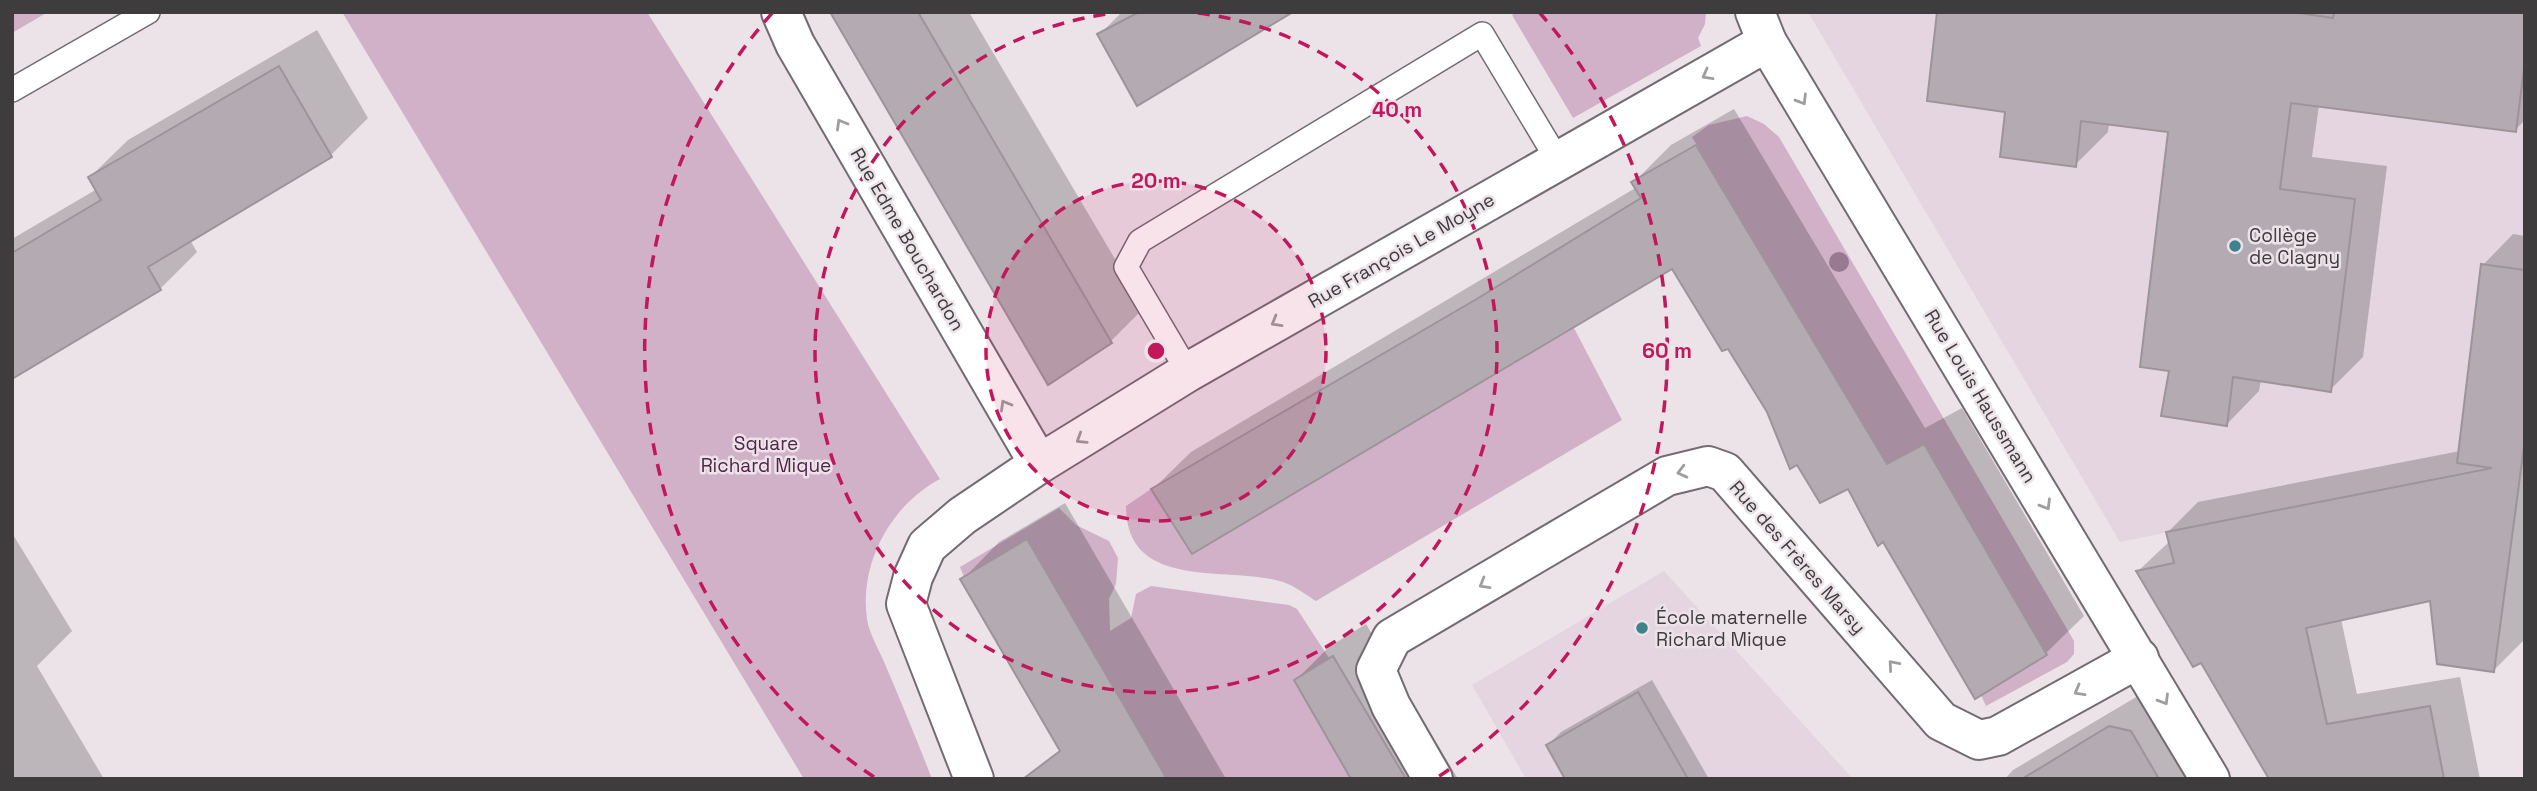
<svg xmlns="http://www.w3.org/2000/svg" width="2537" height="791" font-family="'Space Grotesk',sans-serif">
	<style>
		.built { fill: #e4d5e0 }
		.green { fill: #d1b1c8 }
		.shadow { fill: #0003 }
		.building { fill: #b3abb1; stroke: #9d949a; stroke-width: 2 }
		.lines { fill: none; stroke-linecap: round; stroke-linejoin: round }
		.lane-casing { stroke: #736b71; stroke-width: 26 }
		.street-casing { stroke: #736b71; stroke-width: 42 }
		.secondary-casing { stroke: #736b71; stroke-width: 42 }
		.lane { stroke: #fff; stroke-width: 23 }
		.street { stroke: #fff; stroke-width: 38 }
		.secondary { stroke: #fff; stroke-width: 38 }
		.tree { fill: #977a91 }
		.oneway { stroke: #9f9e9e }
		.ring { fill: none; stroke: #c2185b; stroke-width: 3.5; stroke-dasharray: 12 9 }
		.poi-dot { fill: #3c838d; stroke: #ece3e9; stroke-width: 2.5 }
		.labels { text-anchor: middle; stroke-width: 5; stroke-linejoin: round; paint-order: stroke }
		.poi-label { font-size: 19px; fill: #3f3c3e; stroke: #ece3e9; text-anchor: start }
		.street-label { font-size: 19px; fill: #3f3c3e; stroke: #ece3e9 }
		.park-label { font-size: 19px; fill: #512449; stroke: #ece3e9 }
		.centre { fill: #c2185b; stroke: #ece3e9; stroke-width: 3.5 }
		.ring-label { font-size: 21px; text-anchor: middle; font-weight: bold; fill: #c2185b; stroke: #ece3e9; stroke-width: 5; stroke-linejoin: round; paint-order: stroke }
	</style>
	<rect width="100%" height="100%" fill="#ece3e9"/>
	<!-- built -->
	<path class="built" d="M 1808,12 L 2525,12 L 2525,439 L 2522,460 L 2120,542 Z
		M 1664,571 L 1853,779 L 1526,779 L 1472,685 Z"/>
	<!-- green -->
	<path class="green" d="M 12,12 L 48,12 L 12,33 Z
		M 342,12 L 647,12 L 940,479 C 891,505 859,563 867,619 C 869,633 879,650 885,664 C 901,702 917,740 932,779 L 804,779 Z
		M 1517,12 L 1706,12 L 1705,24 L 1698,38 L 1701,46 L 1573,118 L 1512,15 Z
		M 1747,116 L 1764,124 L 1779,137 L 2074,641 L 2074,654 L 2067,662 L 1986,706 L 1981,695 L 2047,654 L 1924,444 L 1887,464 L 1692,137 L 1709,125 Z
		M 1574,328 L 1622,420 L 1316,601 C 1306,595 1295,586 1283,582 C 1230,565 1126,593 1126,506 L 1151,489 L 1192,554 Z
		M 1059,508 L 1076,525 L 1109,541 L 1118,558 L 1116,584 L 1109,599 L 1110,631 L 1131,618 L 1136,594 L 1151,586 L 1289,605 L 1297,609 L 1329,658 L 1294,680 L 1351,779 L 1167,779 L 1027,540 L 964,577 L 960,567 Z"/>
	<!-- shadow -->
	<path class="shadow" d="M 844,12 L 969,12 L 1144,308 L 1111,341 L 1048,382 Z
		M 1122,12 L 1290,12 L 1099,35 Z
		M 1938,12 L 2525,12 L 2525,120 L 2515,130 L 2319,105 L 2312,157 L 2387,166 L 2363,357 L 2330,390 L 2261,380 L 2259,391 L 2227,424 L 2171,369 L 2170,131 L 2109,123 L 2108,132 L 2075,165 L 2007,111 Z
		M 317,30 L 368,118 L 331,155 L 190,240 L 197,252 L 160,289 L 12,376 L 12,239 L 97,189 L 90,177 L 128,140 Z
		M 1734,109 L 1925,428 L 1962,408 L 2084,616 L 2046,653 L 1976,697 L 1883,540 L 1848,487 L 1768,412 L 1729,347 L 1672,267 L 1153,489 L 1191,452 L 1637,187 L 1634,182 L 1671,145 Z
		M 2513,234 L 2525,236 L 2524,640 L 2494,670 L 2432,599 L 2341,619 L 2357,694 L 2460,677 L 2480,779 L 2271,779 L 2202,660 L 2138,571 L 2170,541 L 2168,532 L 2198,502 L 2460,451 L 2483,265 Z
		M 1065,503 L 1226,779 L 1079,779 L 962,580 L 999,542 Z
		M 12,533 L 72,631 L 37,666 L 104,779 L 12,779 Z
		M 1366,624 L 1458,779 L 1353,779 L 1296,680 L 1329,647 Z
		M 1652,680 L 1709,779 L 1567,779 L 1548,745 L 1561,732 Z
		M 2148,690 L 2219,779 L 2005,779 L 2013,770 Z"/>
	<!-- building -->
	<path class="building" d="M 830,12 L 918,12 L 1112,343 L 1048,385 Z
		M 1139,12 L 1293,12 L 1137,106 L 1097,34 Z
		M 1937,12 L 2293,12 L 2333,18 L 2334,12 L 2525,12 L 2525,61 L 2516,132 L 2291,103 L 2280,189 L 2355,199 L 2331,392 L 2233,377 L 2227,426 L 2161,416 L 2169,371 L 2140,367 L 2168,132 L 2081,121 L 2076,167 L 2000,157 L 2005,112 L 1927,101 Z
		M 279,66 L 332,157 L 148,267 L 161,290 L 12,379 L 12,253 L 101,200 L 88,177 Z
		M 1696,145 L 1887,464 L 1924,444 L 2047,655 L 1975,699 L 1883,542 L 1878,546 L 1848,489 L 1820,503 L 1797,465 L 1790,469 L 1767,412 L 1728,349 L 1722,351 L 1672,269 L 1192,554 L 1151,489 L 1475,300 L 1641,198 L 1631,182 Z
		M 2481,264 L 2525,270 L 2525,439 L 2494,672 L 2437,664 L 2430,601 L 2306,628 L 2327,724 L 2430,706 L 2444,779 L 2269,779 L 2201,663 L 2193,667 L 2136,571 L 2174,563 L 2166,532 L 2492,468 L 2457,463 Z
		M 1027,539 L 1167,779 L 1023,779 L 1060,751 L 960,579 Z
		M 1333,656 L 1406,779 L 1351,779 L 1294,680 Z
		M 1638,692 L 1688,779 L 1565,779 L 1546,745 Z
		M 2109,726 L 2131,731 L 2159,779 L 2022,779 Z"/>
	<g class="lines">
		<defs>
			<path id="lane" d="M 12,90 L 148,12
				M 1188,372 L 1126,267 L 1140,241 L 1482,34 L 1557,159"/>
			<path id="street" d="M 781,12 L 795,44 L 1039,464
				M 974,779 L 906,604 L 913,577 L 927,546 L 962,516 L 1039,464 L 1188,372 L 1767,42
				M 1433,779 L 1391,706 L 1376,670 L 1392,638 L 1667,476 L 1708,466 L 1725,472 L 1941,721 L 1979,740 L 1998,736 L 2139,658"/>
			<path id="secondary" d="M 1755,12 L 1767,42 L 2210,779"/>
		</defs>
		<!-- lane casing -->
		<use href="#lane" class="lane-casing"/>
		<!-- street casing -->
		<use href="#street" class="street-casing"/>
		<!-- secondary casing -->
		<use href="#secondary" class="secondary-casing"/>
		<!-- lane -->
		<use href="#lane" class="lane"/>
		<!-- street -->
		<use href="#street" class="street"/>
		<!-- secondary -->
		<use href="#secondary" class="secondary"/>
	</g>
	<!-- trees -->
	<circle class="tree" cx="1839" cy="262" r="10"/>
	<!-- one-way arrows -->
	<defs><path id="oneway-chevron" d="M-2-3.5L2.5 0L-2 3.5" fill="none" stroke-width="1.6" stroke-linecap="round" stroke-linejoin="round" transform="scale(1.75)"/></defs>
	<g class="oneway">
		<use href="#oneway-chevron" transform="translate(1707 75) rotate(151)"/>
		<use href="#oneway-chevron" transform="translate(1802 100) rotate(59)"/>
		<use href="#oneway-chevron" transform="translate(841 124) rotate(-120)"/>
		<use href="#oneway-chevron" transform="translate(1276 322) rotate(150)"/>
		<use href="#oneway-chevron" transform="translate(1005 405) rotate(-120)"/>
		<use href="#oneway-chevron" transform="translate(1081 439) rotate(148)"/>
		<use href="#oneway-chevron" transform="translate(1682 472) rotate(166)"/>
		<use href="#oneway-chevron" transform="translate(2046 505) rotate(59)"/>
		<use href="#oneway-chevron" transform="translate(1484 584) rotate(150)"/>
		<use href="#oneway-chevron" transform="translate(1893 665) rotate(-131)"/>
		<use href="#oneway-chevron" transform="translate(2079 691) rotate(151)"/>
		<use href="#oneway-chevron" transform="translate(2164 700) rotate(59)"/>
	</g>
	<!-- distance rings -->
	<circle cx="1156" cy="351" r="170" fill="#c2185b" fill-opacity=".12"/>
	<g class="ring">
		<circle cx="1156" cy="351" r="170"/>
		<path d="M1198 13A341 341 0 1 1 1114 13"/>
		<path d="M874 777A511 511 0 0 1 773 12M1539 12A511 511 0 0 1 1438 777"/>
	</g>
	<!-- markers -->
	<g class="poi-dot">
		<circle cx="2235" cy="246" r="7"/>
		<circle cx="1642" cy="628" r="7"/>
	</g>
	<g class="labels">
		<!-- poi labels -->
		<g class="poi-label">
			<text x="2249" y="242">Collège<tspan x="2249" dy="22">de Clagny</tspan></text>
			<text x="1656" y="624">École maternelle<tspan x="1656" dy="22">Richard Mique</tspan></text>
		</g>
		<!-- street labels -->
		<g class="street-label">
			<text transform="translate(908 239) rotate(60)" y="7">Rue Edme Bouchardon</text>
			<text transform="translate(1401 250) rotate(-30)" y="7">Rue François Le Moyne</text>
			<text transform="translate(1981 396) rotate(59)" y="7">Rue Louis Haussmann</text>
			<text transform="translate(1798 557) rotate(49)" y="7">Rue des Frères Marsy</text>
		</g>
		<!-- park labels -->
		<g class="park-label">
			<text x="766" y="450">Square<tspan x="766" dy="22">Richard Mique</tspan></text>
		</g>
	</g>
	<circle cx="1156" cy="351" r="10" class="centre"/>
	<g class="ring-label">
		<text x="1397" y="117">40 m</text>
		<text x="1156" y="188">20 m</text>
		<text x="1667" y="358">60 m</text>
	</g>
	<!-- border -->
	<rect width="2537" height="791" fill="none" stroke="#3f3c3e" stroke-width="28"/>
</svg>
